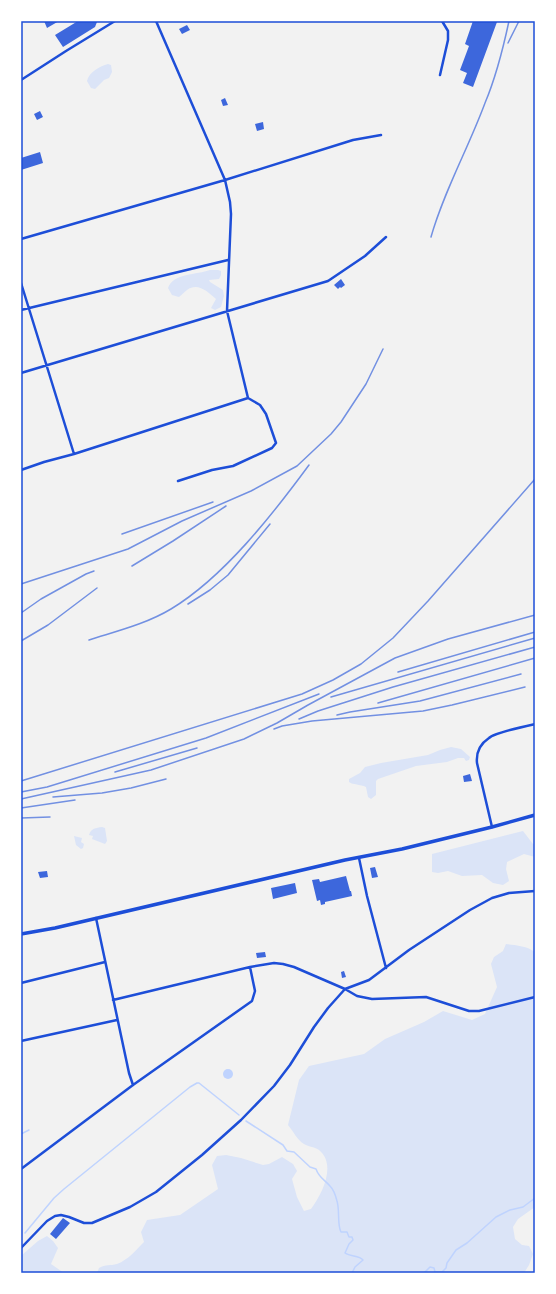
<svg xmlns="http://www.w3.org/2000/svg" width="556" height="1294" font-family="'Noto Sans',sans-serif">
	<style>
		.green { fill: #dbe4f7 }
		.water { fill: #bfd3fe }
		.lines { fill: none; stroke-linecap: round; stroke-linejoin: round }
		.stream { stroke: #bfd3fe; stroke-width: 1.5 }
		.building { fill: #3d67dc }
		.minor { stroke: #1d4ed8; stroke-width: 2.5 }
		.secondary { stroke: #1d4ed8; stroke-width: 3.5 }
		.rail { stroke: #7290e2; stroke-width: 1.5 }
		.neatline { fill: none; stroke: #1d4ed8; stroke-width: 1.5 }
	</style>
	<rect width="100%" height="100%" fill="#f2f2f2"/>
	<!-- green -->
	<path class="green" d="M 108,64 L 111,65 L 112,72 L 109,78 L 104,80 L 95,89 L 91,88 L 87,81 C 89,72 100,66 108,64 Z
		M 210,270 L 218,270 L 221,271 L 221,275 L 219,279 L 209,280 L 210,282 L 223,290 L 224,296 L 221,307 L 215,310 L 211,308 L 216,299 C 208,292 198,282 187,290 C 184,292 182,295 179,297 L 172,295 L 168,288 C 173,273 197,275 210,270 Z
		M 451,747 L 461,749 L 470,757 L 469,760 L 466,761 L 464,758 L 458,758 L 447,762 L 416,766 L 378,779 L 376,781 L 376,795 L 371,799 L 368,797 L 366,787 C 360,784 353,785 349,782 L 349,779 L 360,773 L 365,767 L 381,763 L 428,755 L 440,750 Z
		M 102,827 L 105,828 L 107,841 L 105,844 L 92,839 L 93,836 L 89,835 C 91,828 96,828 102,827 Z
		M 523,831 L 533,844 L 535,844 L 535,857 L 524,854 L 507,862 L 506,869 L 509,881 L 503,885 L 493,883 L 482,875 L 462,876 L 448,871 L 438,873 L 432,872 L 432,854 Z
		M 74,836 L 82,838 L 81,842 L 84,844 L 83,848 L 81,849 L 76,845 Z
		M 506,944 C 515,945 527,946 535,952 L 535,1207 L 518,1219 L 513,1227 L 515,1239 L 522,1245 L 529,1246 L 533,1254 L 529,1265 L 524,1273 L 97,1273 L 99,1268 C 106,1264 110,1266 117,1264 C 128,1260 137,1249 144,1242 L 141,1232 L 147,1220 L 180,1215 L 218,1189 L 212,1165 L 217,1156 L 226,1155 L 241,1158 L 263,1165 L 269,1164 L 282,1157 L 293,1164 L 297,1171 L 292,1179 L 297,1197 L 304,1211 L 311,1209 C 322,1194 337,1165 319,1150 C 315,1147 309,1147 304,1144 C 298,1141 293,1131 288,1125 L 299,1080 L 309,1066 L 364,1054 L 385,1039 L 424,1022 L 443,1011 L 472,1020 L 485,1014 L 497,987 L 491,964 L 494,957 L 503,951 Z
		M 47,1236 L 53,1241 L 58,1248 L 51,1264 L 64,1273 L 26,1273 L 21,1271 L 22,1255 L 38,1241 Z"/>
	<!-- water -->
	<path class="water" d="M223 1074a5 5 0 1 1 10 0a5 5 0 1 1-10 0Z"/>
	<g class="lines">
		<!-- stream -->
		<path class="stream" d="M 246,1121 L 283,1145 L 287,1151 L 294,1152 L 310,1167 L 316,1169 C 319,1178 325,1180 330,1186 C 333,1189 336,1197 337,1201 C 340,1211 337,1225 341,1232 L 347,1232 L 349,1237 L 352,1237 L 353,1240 L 349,1244 L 345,1253 C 351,1257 359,1255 363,1260 L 355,1267 L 352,1273
			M 21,1134 L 29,1130
			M 25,1233 L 54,1198 L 64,1189 L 190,1087 L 197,1083 L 199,1083 L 239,1115
			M 424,1273 L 430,1267 L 434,1268 L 435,1272 L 442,1272 L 446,1268 L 447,1263 L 456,1250 L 467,1243 L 496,1217 L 510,1210 L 523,1207 L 535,1198"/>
	</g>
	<!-- building -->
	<path class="building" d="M 44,21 L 59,21 L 47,28 Z
		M 78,21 L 96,21 L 97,22 L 95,27 L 63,47 L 55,35 Z
		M 473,21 L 497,22 L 473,87 L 463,83 L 467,73 L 460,70 L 469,46 L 465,44 Z
		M 187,25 L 190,30 L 182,34 L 179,29 Z
		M 225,98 L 228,105 L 223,106 L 221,100 Z
		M 40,111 L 43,117 L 37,120 L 34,114 Z
		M 263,122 L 264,129 L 257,131 L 255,124 Z
		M 40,152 L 43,163 L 21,170 L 21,158 Z
		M 341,279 L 345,285 L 341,288 L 340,287 L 338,289 L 334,285 Z
		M 470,774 L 472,781 L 464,782 L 463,776 Z
		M 375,867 L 378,877 L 372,878 L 370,868 Z
		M 47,871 L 48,877 L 40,878 L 38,872 Z
		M 346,876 L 350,891 L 351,891 L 352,896 L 325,902 L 325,904 L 321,905 L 320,900 L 317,901 L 312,880 L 319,879 L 320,882 Z
		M 295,883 L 297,893 L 273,899 L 271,888 Z
		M 265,952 L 266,957 L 257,958 L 256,953 Z
		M 344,971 L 346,977 L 342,978 L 341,972 Z
		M 63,1218 L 70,1223 L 56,1239 L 50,1234 Z"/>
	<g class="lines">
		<!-- minor -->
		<path class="minor" d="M 156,21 L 225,180 L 230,202 L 231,214 L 227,311 L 248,398
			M 440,75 L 448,40 L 448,31 L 442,21
			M 21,80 L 66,51 L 115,21
			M 21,239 L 225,180 L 353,140 L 381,135
			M 21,283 L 74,454
			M 21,310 L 228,260
			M 21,373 L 328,281 L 365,256 L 386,237
			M 21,470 L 44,462 L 74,454 L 248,398
			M 178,481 L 212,470 L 233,466 L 272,448 L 276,443 L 266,414 L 260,405 L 248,398
			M 492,827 L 477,763 C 476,753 480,744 489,738 C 494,733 526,726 535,724
			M 359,858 L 367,896 L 386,968
			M 96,918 L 129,1073 L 133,1085
			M 21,983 L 105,962
			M 113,1000 L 250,967 L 274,963 L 283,964 L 294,967 L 345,989 L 369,980 L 409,950 L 470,910 L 492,898 L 509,893 L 535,891
			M 21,1041 L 117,1020
			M 21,1169 L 133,1085 L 252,1001 L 255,991 L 250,967
			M 21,1248 L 47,1221 L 55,1216 L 61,1215 L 69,1217 L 84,1223 L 92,1223 L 130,1207 L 156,1192 L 202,1155 L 241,1120 L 274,1086 L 290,1065 L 314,1027 L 328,1008 L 345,989 L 357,996 L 372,999 L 426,997 L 469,1011 L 479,1011 L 535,997"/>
		<!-- secondary -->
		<path class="secondary" d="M 21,934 L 55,928 L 345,860 L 402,849 L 492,827 L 535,815"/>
		<!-- rail -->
		<path class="rail" d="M 508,43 L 519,21
			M 431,237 C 444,191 468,149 485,103 C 496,77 503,49 509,21
			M 122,534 L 213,502
			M 132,566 L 173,541 L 226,506
			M 21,584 L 128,549 L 182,521 L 251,491 L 297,466 L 331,434 L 341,422 L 366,384 L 383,349
			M 188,604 L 210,590 L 228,575 L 270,524
			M 21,613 L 41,599 L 86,574 L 94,571
			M 89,640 C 117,631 146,624 171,609 C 224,577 273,514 309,465
			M 21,641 L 48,625 L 97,588
			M 398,672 L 535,632
			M 331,697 L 535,638
			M 378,703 L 535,658
			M 337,715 L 350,712 L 420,701 L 521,674
			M 299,719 L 318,711 L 393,687 L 535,647
			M 274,729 L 282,726 L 312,721 L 423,711 L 452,705 L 525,687
			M 115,772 L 197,748
			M 21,781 L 302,694 L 333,680 L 361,664 L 393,638 L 428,601 L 535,479
			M 21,792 L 47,787 L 206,738 L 319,694
			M 53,797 L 102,793 L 131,788 L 166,779
			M 21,799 L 151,770 L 244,739 L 277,723 L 308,705 L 395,658 L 448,639 L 535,615
			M 21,808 L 75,800
			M 21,818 L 50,817"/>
	</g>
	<!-- border -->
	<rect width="556" height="1294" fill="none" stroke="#ffffff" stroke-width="44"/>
	<rect x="22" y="22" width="512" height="1250" class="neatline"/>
</svg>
